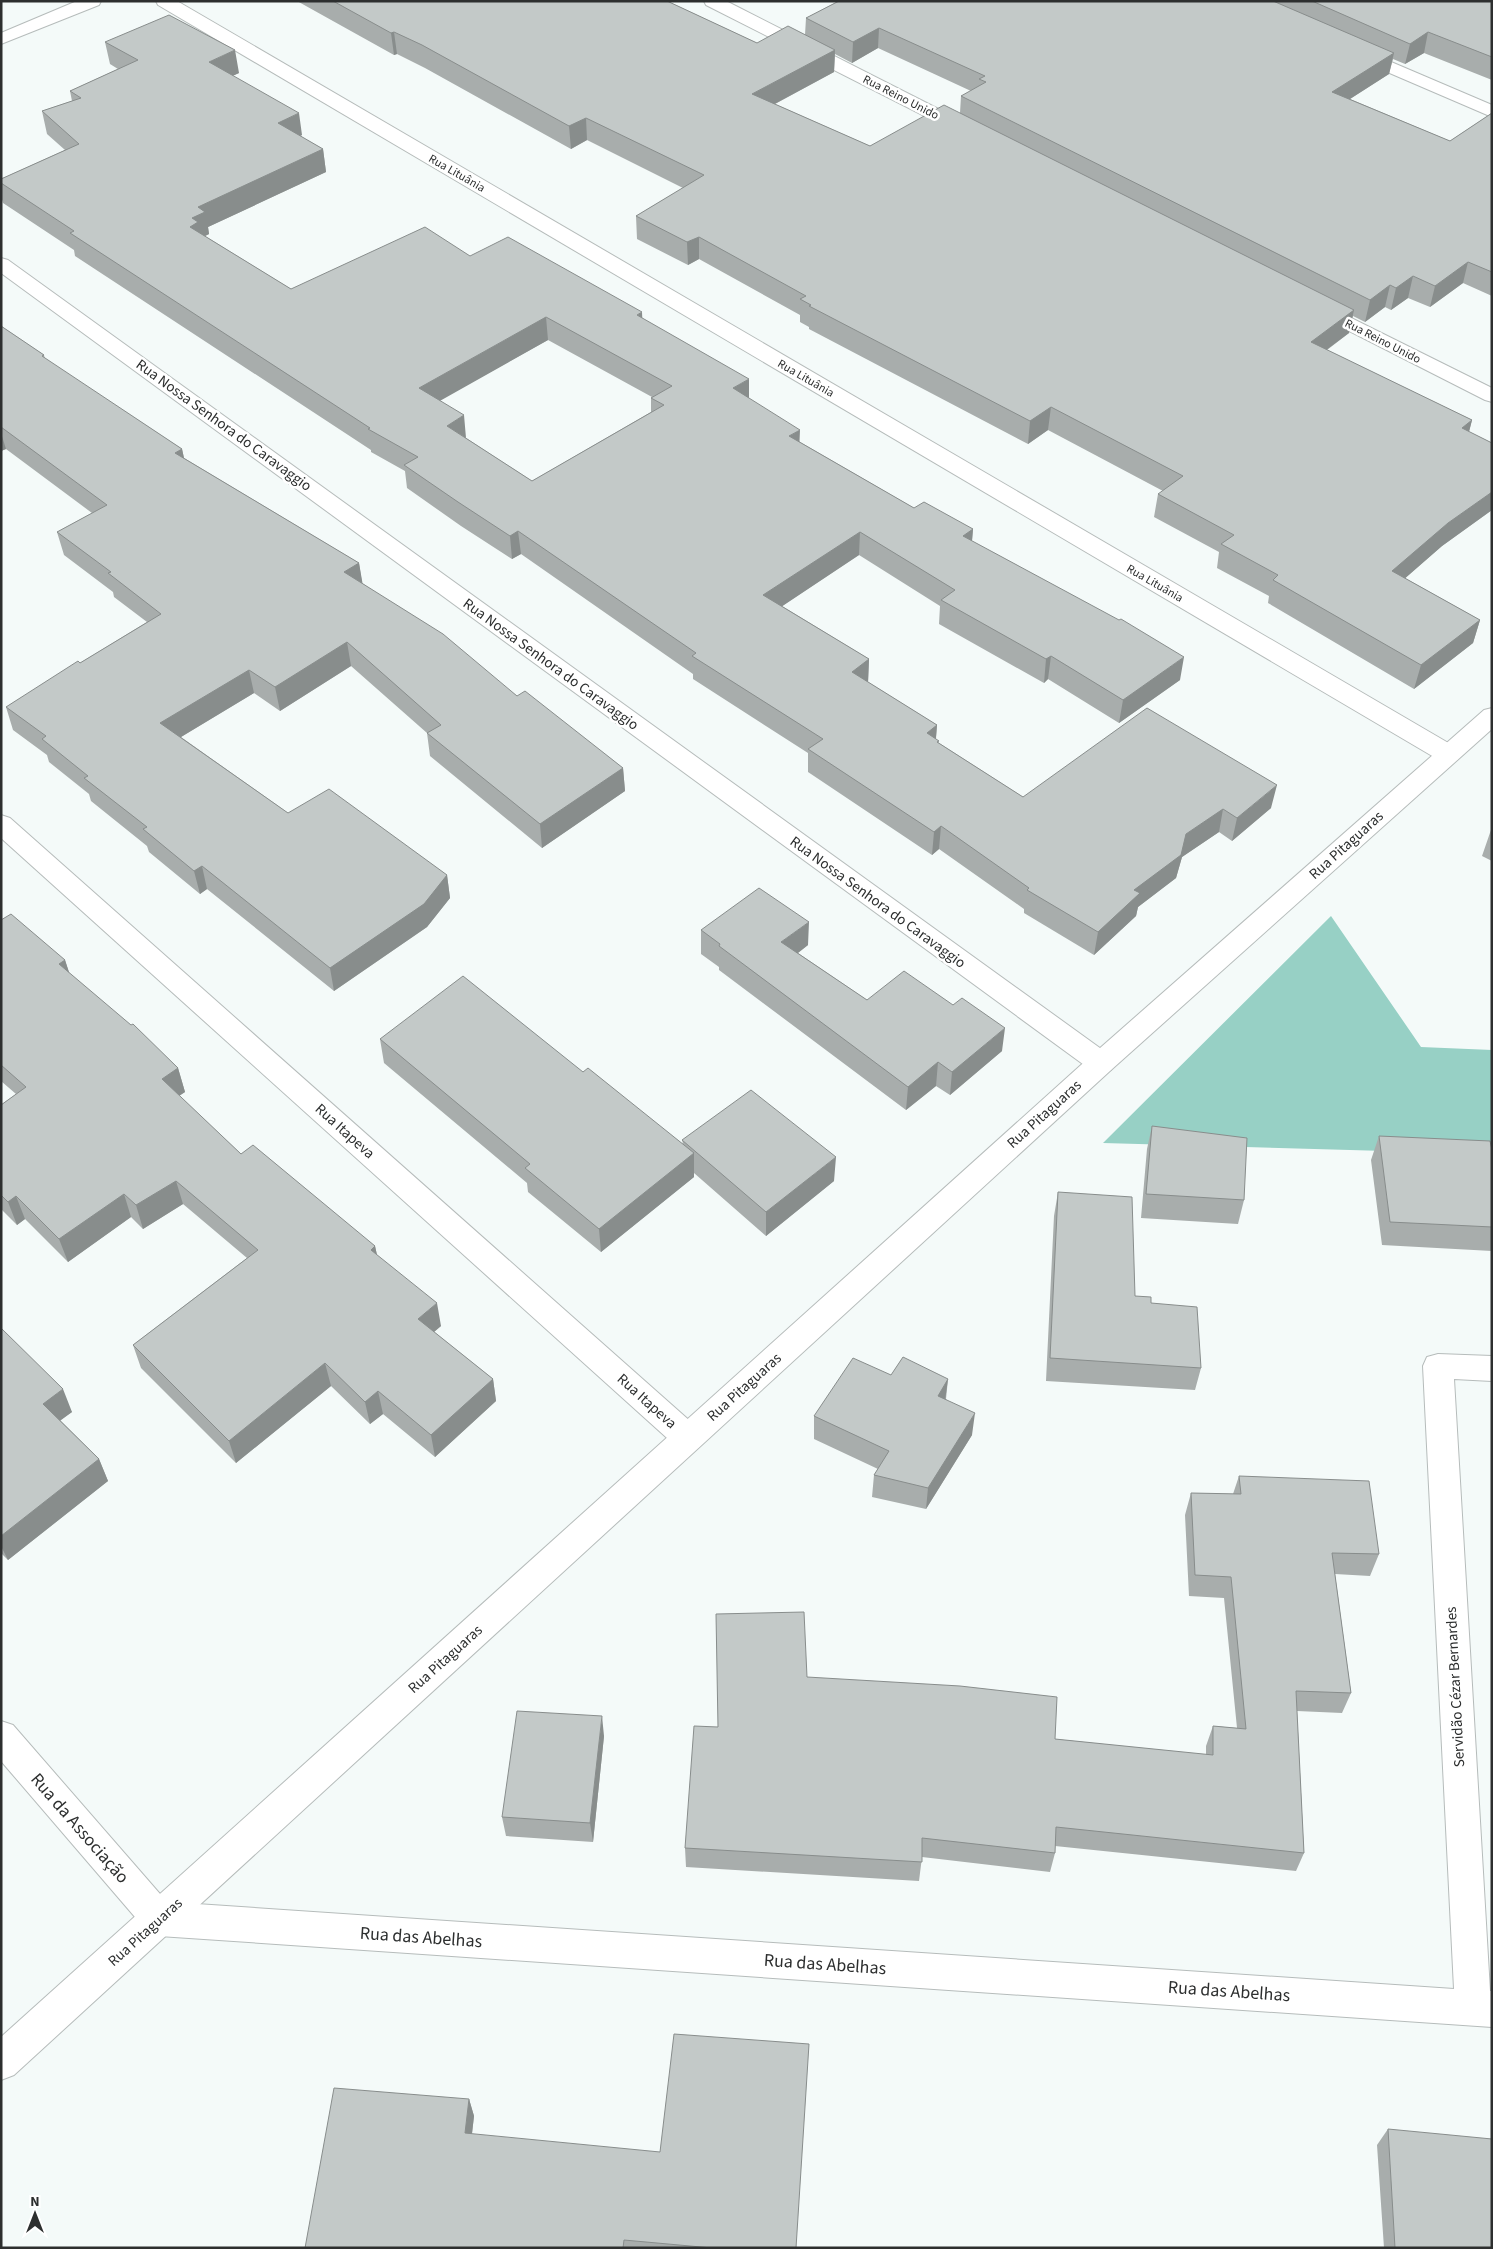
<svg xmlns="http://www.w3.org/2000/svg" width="1493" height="2249" font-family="'Source Sans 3',sans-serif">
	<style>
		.forest { fill: #97d0c5 }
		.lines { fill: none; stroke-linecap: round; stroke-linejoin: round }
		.street-casing { stroke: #b6bcbb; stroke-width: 2 }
		.secondary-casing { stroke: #b6bcbb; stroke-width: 2 }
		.street { fill: #fff; fill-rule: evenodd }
		.secondary { fill: #fff; fill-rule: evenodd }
		.wall { fill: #a8adac; fill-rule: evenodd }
		.shaded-wall { fill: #888d8c }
		.building { fill: #c3c9c8; stroke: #888d8c; fill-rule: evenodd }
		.labels { text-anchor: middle; stroke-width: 5; stroke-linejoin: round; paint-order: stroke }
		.far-street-label { font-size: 12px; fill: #2d2f2f; stroke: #fff }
		.street-label { font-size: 15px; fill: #2d2f2f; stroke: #fff }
		.near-street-label { font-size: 18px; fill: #2d2f2f; stroke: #fff }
	</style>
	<rect width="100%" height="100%" fill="#f4faf9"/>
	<!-- forest -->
	<path class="forest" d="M 1331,916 L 1421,1047 L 1492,1050 L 1492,1154 L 1103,1143 Z"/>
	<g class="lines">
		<defs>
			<path id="street" d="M 77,1 L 101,1 L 99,5 L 1,44 L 1,33 Z
				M 156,1 L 177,1 L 1457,748 L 1460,754 L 1457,760 L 1448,762 L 1439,760 L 158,5 Z
				M 1356,47 L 1492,105 L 1492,117 L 1350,56 L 1347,52 L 1350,48 Z
				M 1,258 L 8,260 L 1111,1056 L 1114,1063 L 1111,1070 L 1101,1073 L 1091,1070 L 1,273 Z
				M 1,815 L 10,818 L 699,1429 L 703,1438 L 699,1447 L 688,1451 L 677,1447 L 1,838 Z
				M 1438,1354 L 1492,1356 L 1492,1381 L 1454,1379 L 1490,1991 L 1492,1991 L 1492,2027 L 159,1936 L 147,1931 L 1,1761 L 1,1721 L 13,1725 L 167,1902 L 1454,1989 L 1423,1366 L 1427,1357 Z"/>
			<path id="secondary" d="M 704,1 L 726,1 L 970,125 L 973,129 L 970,133 L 964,134 L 958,133 L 706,5 Z
				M 1317,301 L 1492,388 L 1492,402 L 1485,400 L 1310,311 L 1307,307 L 1310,303 Z
				M 1492,708 L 1492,729 L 1111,1070 L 14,2075 L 1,2080 L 1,2037 L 1091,1056 L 1484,710 Z"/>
		</defs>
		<!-- street casing -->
		<use href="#street" class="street-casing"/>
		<!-- secondary casing -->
		<use href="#secondary" class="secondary-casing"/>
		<!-- street -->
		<use href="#street" class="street"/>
		<!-- secondary -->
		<use href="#secondary" class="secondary"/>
	</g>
	<!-- wall -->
	<path class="wall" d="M 297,1 L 667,1 L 757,43 L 805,35 L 806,18 L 839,1 L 1492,1 L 1492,80 L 1424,53 L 1405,64 L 1393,59 L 1389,74 L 1350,99 L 1450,141 L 1492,113 L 1492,296 L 1463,283 L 1430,307 L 1408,298 L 1391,310 L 1385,307 L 1365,322 L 1353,316 L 1349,333 L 1327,350 L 1472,420 L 1469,432 L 1492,443 L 1492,510 L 1442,546 L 1405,578 L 1480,620 L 1473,643 L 1414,689 L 1268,603 L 1269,596 L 1217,568 L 1219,552 L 1154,517 L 1158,494 L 1163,491 L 1048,430 L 1028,444 L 809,329 L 809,327 L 800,322 L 800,315 L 699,259 L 688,265 L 637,239 L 636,216 L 683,188 L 587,140 L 571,149 L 425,68 L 397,54 L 394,55 ZM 878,48 L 971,91 L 961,96 L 960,113 L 870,146 L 775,104 L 834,72 L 835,54 L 852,63 Z
		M 105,42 L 239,73 L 232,76 L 302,135 L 300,136 L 323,149 L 326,172 L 208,227 L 209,234 L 205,236 L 291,289 L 470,256 L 642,318 L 749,398 L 800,442 L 914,508 L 973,529 L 972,541 L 1180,680 L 1119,723 L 1048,679 L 1044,683 L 939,624 L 940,606 L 859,555 L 782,606 L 869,659 L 868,682 L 937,725 L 936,739 L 939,743 L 1023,797 L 1271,808 L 1232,841 L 1219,832 L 1182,857 L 1176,878 L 1138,907 L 1136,916 L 1094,955 L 1024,913 L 1024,909 L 939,849 L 932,855 L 808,772 L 808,753 L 693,679 L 693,674 L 521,554 L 512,559 L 461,526 L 407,488 L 405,471 L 371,452 L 371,450 L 75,256 L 74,250 L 3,203 L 1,196 L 1,179 L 65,150 L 47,134 L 42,111 L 72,101 L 70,91 L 118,69 L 110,64 ZM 548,340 L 652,397 L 651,398 L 651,412 L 532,481 L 466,438 L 440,400 Z
		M 1,326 L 44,355 L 45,359 L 182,449 L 184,458 L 359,563 L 362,583 L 517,696 L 623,768 L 625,791 L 542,848 L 430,756 L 427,733 L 351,666 L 280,711 L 254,693 L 181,737 L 288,813 L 447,875 L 450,898 L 427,927 L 334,991 L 207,889 L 200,894 L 149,852 L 147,846 L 91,801 L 89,794 L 49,762 L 47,755 L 13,730 L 6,707 L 80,663 L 147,622 L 114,597 L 113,592 L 64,555 L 57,532 L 92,513 L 6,449 L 1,451 Z
		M 1492,827 L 1492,861 L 1482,856 Z
		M 1,920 L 65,960 L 69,973 L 178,1068 L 185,1092 L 179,1096 L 241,1154 L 375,1246 L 377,1255 L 441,1326 L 434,1332 L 493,1379 L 496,1401 L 435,1457 L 383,1414 L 370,1424 L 331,1386 L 236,1463 L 141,1368 L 133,1345 L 247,1258 L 183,1204 L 143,1229 L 131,1217 L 68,1262 L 25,1219 L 17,1225 L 1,1209 L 1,1105 L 16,1094 L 1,1081 Z
		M 701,930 L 808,945 L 798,953 L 867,1000 L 1002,1051 L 950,1095 L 936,1086 L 906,1110 L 719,970 L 719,967 L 701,954 Z
		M 380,1039 L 583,1072 L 683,1144 L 682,1140 L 834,1181 L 766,1236 L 694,1173 L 694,1177 L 601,1252 L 528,1192 L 527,1183 L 384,1063 Z
		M 1152,1126 L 1244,1200 L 1238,1224 L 1141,1218 L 1147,1149 Z
		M 1379,1136 L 1492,1150 L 1492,1251 L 1382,1245 L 1371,1160 Z
		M 1058,1192 L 1135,1296 L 1151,1303 L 1201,1368 L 1195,1390 L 1046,1381 L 1054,1216 Z
		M 1,1328 L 72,1412 L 60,1420 L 99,1459 L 108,1481 L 8,1560 L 1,1553 Z
		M 891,1375 L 948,1379 L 946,1399 L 972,1435 L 926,1509 L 872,1497 L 874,1475 L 878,1469 L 814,1439 L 814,1416 Z
		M 1239,1476 L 1379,1554 L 1370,1576 L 1335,1574 L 1351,1693 L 1342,1713 L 1297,1711 L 1304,1853 L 1296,1871 L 1055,1846 L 1055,1853 L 1050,1872 L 922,1857 L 919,1881 L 686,1867 L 685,1848 L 718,1727 L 807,1677 L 1055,1739 L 1206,1755 L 1206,1746 L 1213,1726 L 1237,1728 L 1224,1598 L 1189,1596 L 1185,1515 L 1191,1493 L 1233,1494 Z
		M 604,1736 L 593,1842 L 506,1836 L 502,1817 Z
		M 469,2099 L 474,2116 L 472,2134 L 796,2248 L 305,2248 Z
		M 1388,2129 L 1492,2248 L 1384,2248 L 1377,2145 Z"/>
	<!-- shaded-wall -->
	<path class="shaded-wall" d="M 879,28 L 878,48 L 852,63 L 853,42 Z
		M 394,32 L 397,54 L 394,55 L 391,33 Z
		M 1428,32 L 1424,53 L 1405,64 L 1410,44 Z
		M 235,50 L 239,73 L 213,85 L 209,62 Z
		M 835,50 L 834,72 L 752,116 L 752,94 Z
		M 1394,53 L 1389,74 L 1328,113 L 1332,92 Z
		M 299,113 L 302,135 L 281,145 L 278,123 Z
		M 586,118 L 587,140 L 571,149 L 569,126 Z
		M 323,149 L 326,172 L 208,227 L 209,234 L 201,238 L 190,227 L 192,218 L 198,207 Z
		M 699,237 L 699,259 L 688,265 L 687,242 Z
		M 1468,262 L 1463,283 L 1430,307 L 1435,286 Z
		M 1413,276 L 1408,298 L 1391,310 L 1396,288 Z
		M 1390,285 L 1385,307 L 1365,322 L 1370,300 Z
		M 1354,310 L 1349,333 L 1306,365 L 1311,342 Z
		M 642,312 L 643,335 L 637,315 Z
		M 546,317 L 548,340 L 422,411 L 419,388 Z
		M 749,379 L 749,402 L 733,388 Z
		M 1051,407 L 1048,430 L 1028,444 L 1030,421 Z
		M 464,415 L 466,438 L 447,426 Z
		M 1472,420 L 1466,443 L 1462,428 Z
		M 800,430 L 799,453 L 789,436 Z
		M 1,433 L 6,449 L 1,451 Z
		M 182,449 L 187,472 L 175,453 Z
		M 1492,492 L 1492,510 L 1442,546 L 1386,595 L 1392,571 L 1448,523 Z
		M 973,529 L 971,552 L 963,536 Z
		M 518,531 L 521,554 L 512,559 L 510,536 Z
		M 860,532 L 859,555 L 763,619 L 763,595 Z
		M 359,563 L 363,586 L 344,572 Z
		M 1480,620 L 1473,643 L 1414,689 L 1421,665 Z
		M 347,642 L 351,666 L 280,711 L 275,687 Z
		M 1051,656 L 1048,679 L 1044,683 L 1046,659 Z
		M 1184,657 L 1180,680 L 1119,723 L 1123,700 Z
		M 869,659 L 868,683 L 852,672 Z
		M 249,670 L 254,693 L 166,746 L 160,723 Z
		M 937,725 L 935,748 L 927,733 Z
		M 623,768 L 625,791 L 542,848 L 540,824 Z
		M 1277,785 L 1271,808 L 1232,841 L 1237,818 Z
		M 1223,809 L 1219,832 L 1182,857 L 1176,878 L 1138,907 L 1136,916 L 1094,955 L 1098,932 L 1134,890 L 1186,834 Z
		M 941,826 L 939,849 L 932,855 L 934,832 Z
		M 202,866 L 207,889 L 200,894 L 194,871 Z
		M 447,875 L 450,898 L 427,927 L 334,991 L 330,968 Z
		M 809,922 L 808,945 L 781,966 L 781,942 Z
		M 65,960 L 73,984 L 59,964 Z
		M 1005,1028 L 1002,1051 L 950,1095 L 952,1072 Z
		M 938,1062 L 936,1086 L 906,1110 L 908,1087 Z
		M 178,1068 L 185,1092 L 168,1103 L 162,1079 Z
		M 694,1153 L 694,1177 L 601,1252 L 599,1229 Z
		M 836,1157 L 834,1181 L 766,1236 L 766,1212 Z
		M 176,1181 L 183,1204 L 143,1229 L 136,1205 Z
		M 124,1194 L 131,1217 L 68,1262 L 59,1239 Z
		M 16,1196 L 25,1219 L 17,1225 L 8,1202 Z
		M 375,1246 L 380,1269 L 371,1250 Z
		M 437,1303 L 441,1326 L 422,1342 L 418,1319 Z
		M 325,1363 L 331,1386 L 236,1463 L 229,1441 Z
		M 493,1379 L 496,1401 L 435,1457 L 431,1435 Z
		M 948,1379 L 945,1401 L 938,1396 Z
		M 63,1389 L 72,1412 L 53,1426 L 43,1404 Z
		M 378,1391 L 383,1414 L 370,1424 L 365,1402 Z
		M 975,1413 L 972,1435 L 926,1509 L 928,1488 Z
		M 99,1459 L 108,1481 L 8,1560 L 1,1546 L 1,1536 Z
		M 602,1716 L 604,1736 L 593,1842 L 590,1823 Z
		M 469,2099 L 474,2116 L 470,2150 L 465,2133 Z"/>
	<!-- building -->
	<path class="building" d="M 333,1 L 667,1 L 757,43 L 788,26 L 835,50 L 752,94 L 870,146 L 944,105 L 1354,310 L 1311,342 L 1472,420 L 1462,428 L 1492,443 L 1492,492 L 1448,523 L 1392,571 L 1480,620 L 1421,665 L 1273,580 L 1278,575 L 1221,544 L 1234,535 L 1158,494 L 1183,476 L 1051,407 L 1030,421 L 809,306 L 811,305 L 800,299 L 806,296 L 699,237 L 687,242 L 636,216 L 704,175 L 586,118 L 569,126 L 422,45 L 394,32 L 391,33 Z
		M 839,1 L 1273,1 L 1394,53 L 1332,92 L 1450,141 L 1492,113 L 1492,272 L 1468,262 L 1435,286 L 1413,276 L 1396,288 L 1390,285 L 1370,300 L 961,96 L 986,82 L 979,79 L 985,76 L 879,28 L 853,42 L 806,18 Z
		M 1312,1 L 1492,1 L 1492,57 L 1428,32 L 1410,44 Z
		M 169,15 L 235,50 L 209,62 L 299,113 L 278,123 L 323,149 L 198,207 L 205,212 L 192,218 L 198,222 L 190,227 L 291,289 L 425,227 L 470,256 L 508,237 L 642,312 L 637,315 L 749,379 L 733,388 L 800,430 L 789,436 L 914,508 L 924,502 L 973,529 L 963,536 L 1119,620 L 1121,619 L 1184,657 L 1123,700 L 1051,656 L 1046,659 L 941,600 L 955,590 L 860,532 L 763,595 L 869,659 L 852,672 L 937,725 L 927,733 L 939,741 L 937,742 L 1023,797 L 1147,708 L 1277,785 L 1237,818 L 1223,809 L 1186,834 L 1181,855 L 1134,890 L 1140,893 L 1098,932 L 1027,890 L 1029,888 L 941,826 L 934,832 L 808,749 L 823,739 L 692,656 L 696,653 L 518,531 L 510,536 L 458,502 L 404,465 L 418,457 L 368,429 L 370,428 L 70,233 L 74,231 L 1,183 L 1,179 L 79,144 L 42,111 L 81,98 L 70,91 L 138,60 L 105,42 ZM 546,317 L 672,386 L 651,398 L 664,405 L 532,481 L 447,426 L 464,415 L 419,388 Z
		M 1,326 L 44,355 L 42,356 L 182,449 L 175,453 L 359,563 L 344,572 L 443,634 L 517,696 L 525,691 L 623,768 L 540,824 L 427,733 L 441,725 L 347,642 L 275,687 L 249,670 L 160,723 L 288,813 L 329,789 L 447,875 L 424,904 L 330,968 L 202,866 L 194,871 L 143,829 L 147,827 L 84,778 L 88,776 L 42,739 L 46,736 L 6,707 L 78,661 L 80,663 L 161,614 L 108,573 L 111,572 L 57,532 L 107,505 L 1,427 Z
		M 759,888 L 809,922 L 781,942 L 867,1000 L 904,971 L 953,1005 L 962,998 L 1005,1028 L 952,1072 L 938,1062 L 908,1087 L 719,946 L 720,944 L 701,930 Z
		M 11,914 L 65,960 L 59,964 L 131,1025 L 133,1024 L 178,1068 L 162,1079 L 241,1154 L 253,1145 L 375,1246 L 371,1250 L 437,1303 L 418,1319 L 493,1379 L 431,1435 L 378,1391 L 365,1402 L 325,1363 L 229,1441 L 133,1345 L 258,1250 L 176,1181 L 136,1205 L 124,1194 L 59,1239 L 16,1196 L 8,1202 L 1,1195 L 1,1105 L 26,1087 L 1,1065 L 1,920 Z
		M 463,976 L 583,1072 L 588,1068 L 694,1153 L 599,1229 L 525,1168 L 530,1164 L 380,1039 Z
		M 751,1090 L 836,1157 L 766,1212 L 682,1140 Z
		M 1152,1126 L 1247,1138 L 1244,1200 L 1146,1194 Z
		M 1379,1136 L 1490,1141 L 1492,1150 L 1492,1227 L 1390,1222 Z
		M 1058,1192 L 1132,1197 L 1135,1296 L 1151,1297 L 1151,1303 L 1197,1307 L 1201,1368 L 1050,1358 Z
		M 1,1328 L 63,1389 L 43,1404 L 99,1459 L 1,1536 Z
		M 903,1357 L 948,1379 L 938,1396 L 975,1413 L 928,1488 L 874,1475 L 889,1451 L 814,1416 L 853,1358 L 891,1375 Z
		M 1239,1476 L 1369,1481 L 1379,1554 L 1332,1553 L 1351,1693 L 1296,1691 L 1304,1853 L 1056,1827 L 1055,1853 L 922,1838 L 922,1862 L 685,1848 L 694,1726 L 718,1727 L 716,1614 L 804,1612 L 807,1677 L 960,1686 L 1057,1697 L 1055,1739 L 1213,1755 L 1213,1726 L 1246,1729 L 1231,1577 L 1195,1575 L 1191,1493 L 1241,1494 Z
		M 517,1711 L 602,1716 L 590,1823 L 502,1817 Z
		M 674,2034 L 809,2044 L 796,2248 L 712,2248 L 624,2240 L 623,2248 L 305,2248 L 334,2088 L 469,2099 L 465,2133 L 660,2152 Z
		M 1388,2129 L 1492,2139 L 1492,2248 L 1395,2248 Z"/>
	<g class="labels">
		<!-- far-street labels -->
		<g class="far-street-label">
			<text transform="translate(901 97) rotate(27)" y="4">Rua Reino Unido</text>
			<text transform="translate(457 173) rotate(30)" y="4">Rua Lituânia</text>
			<text transform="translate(1383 341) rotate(27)" y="4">Rua Reino Unido</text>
			<text transform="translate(806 378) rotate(30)" y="4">Rua Lituânia</text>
			<text transform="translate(1155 583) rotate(30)" y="4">Rua Lituânia</text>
		</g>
		<!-- street labels -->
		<g class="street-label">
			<text transform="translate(224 425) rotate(36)" y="5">Rua Nossa Senhora do Caravaggio</text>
			<text transform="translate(551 664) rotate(36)" y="5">Rua Nossa Senhora do Caravaggio</text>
			<text transform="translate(1346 845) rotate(-42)" y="5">Rua Pitaguaras</text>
			<text transform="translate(878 902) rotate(36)" y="5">Rua Nossa Senhora do Caravaggio</text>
			<text transform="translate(1044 1114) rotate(-42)" y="5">Rua Pitaguaras</text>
			<text transform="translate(345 1131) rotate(42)" y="5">Rua Itapeva</text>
			<text transform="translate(744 1387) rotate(-42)" y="5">Rua Pitaguaras</text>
			<text transform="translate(647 1401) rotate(42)" y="5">Rua Itapeva</text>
			<text transform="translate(445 1659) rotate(-42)" y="5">Rua Pitaguaras</text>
			<text transform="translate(1455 1687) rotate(-93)" y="5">Servidão Cézar Bernardes</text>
			<text transform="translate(145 1932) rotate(-42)" y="5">Rua Pitaguaras</text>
		</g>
		<!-- near-street labels -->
		<g class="near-street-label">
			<text transform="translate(80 1828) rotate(49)" y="6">Rua da Associação</text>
			<text transform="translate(421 1937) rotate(4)" y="6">Rua das Abelhas</text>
			<text transform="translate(825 1964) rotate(4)" y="6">Rua das Abelhas</text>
			<text transform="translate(1229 1991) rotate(4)" y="6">Rua das Abelhas</text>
		</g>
	</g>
	<!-- border -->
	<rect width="1493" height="2249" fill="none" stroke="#2d2f2f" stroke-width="5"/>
	<!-- north arrow -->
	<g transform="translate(35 2214)" stroke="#ffffff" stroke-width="4" paint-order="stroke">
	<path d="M0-4L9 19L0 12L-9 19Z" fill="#2d2f2f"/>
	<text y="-8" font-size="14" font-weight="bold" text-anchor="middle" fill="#2d2f2f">N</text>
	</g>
</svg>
